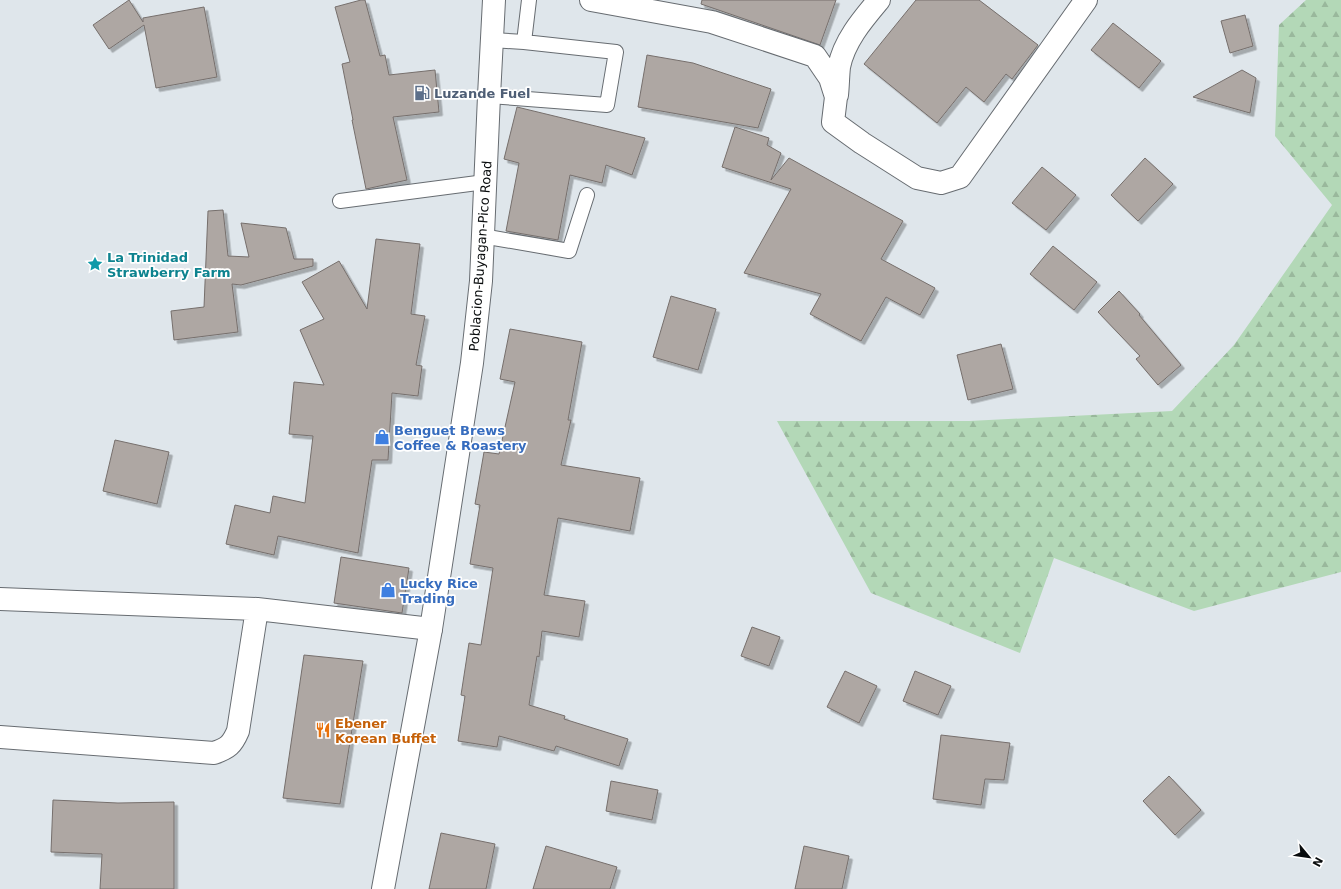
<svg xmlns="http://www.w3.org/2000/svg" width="1341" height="889" font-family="'DejaVu Sans',sans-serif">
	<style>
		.forest { fill: url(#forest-firs) }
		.building { fill: #aea7a3; stroke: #766f6c; filter: url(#shadow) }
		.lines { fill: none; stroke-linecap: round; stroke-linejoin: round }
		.lane-casing { stroke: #676c71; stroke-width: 16 }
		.street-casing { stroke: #676c71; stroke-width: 24 }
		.secondary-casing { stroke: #676c71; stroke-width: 24 }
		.lane { stroke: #fff; stroke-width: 14 }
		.street { stroke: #fff; stroke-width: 22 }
		.secondary { stroke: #fff; stroke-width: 22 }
		.labels { text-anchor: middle; stroke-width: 3.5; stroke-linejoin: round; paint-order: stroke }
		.service-label { font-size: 13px; font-weight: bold; fill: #4e5e75; stroke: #fff; text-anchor: start }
		.street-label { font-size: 13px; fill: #090c0d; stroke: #fff }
		.culture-label { font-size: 13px; font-weight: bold; fill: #0d838f; stroke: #fff; text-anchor: start }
		.shop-label { font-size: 13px; font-weight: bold; fill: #366cbe; stroke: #fff; text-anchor: start }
		.food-label { font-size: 13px; font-weight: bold; fill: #c56008; stroke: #fff; text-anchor: start }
	</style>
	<defs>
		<pattern id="forest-firs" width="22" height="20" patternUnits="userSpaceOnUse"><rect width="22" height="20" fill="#b3d8b7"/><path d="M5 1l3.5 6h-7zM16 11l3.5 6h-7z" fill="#99b89c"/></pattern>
		<filter id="shadow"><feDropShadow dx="3.5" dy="3.5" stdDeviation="0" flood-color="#0004"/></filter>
	</defs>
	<rect width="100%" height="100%" fill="#dfe6eb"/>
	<!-- forest -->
	<path class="forest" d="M 1306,0 L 1341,0 L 1341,572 L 1194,611 L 1054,558 L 1020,653 L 871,593 L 777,421 L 969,421 L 1172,411 L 1234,345 L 1332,205 L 1275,136 L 1279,25 Z"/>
	<!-- building -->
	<path class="building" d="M 129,0 L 143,22 L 143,18 L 204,7 L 217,77 L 156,88 L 144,25 L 109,49 L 93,25 Z
		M 361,0 L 365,0 L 380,56 L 385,55 L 389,75 L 435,70 L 439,112 L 393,117 L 407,180 L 366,189 L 352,120 L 353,120 L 342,64 L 350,62 L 335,7 Z
		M 702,0 L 836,0 L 820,45 L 701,4 Z
		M 916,0 L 979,0 L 1038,45 L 1012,79 L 1006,74 L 984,102 L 966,87 L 937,123 L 864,64 Z
		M 1245,15 L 1253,46 L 1230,53 L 1221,21 Z
		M 1113,23 L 1161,61 L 1139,88 L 1091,50 Z
		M 647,55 L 693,63 L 771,89 L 758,128 L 638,107 Z
		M 1242,70 L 1256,78 L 1250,113 L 1193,97 Z
		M 517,107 L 645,138 L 632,175 L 606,165 L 602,183 L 570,175 L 558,240 L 506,231 L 519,163 L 504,159 Z
		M 735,127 L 769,138 L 767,145 L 781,153 L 771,180 L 789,158 L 903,221 L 881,259 L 935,288 L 920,315 L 886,297 L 861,341 L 810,314 L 821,294 L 744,273 L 791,189 L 722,167 Z
		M 1145,158 L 1173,184 L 1138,221 L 1111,195 Z
		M 1042,167 L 1076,195 L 1046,230 L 1012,203 Z
		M 223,210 L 228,256 L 249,257 L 241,223 L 286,228 L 294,259 L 313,259 L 313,266 L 241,285 L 232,284 L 238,332 L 174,340 L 171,311 L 204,307 L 208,211 Z
		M 376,239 L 420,244 L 411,314 L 425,316 L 416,365 L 422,366 L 418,396 L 392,393 L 388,460 L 372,460 L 358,553 L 278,536 L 274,555 L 226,544 L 235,505 L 270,513 L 273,496 L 305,503 L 313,436 L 289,434 L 294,382 L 324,385 L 300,330 L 324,319 L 302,282 L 339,261 L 367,309 Z
		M 1053,246 L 1097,282 L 1074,310 L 1030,274 Z
		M 1119,291 L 1140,314 L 1139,315 L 1181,365 L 1158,385 L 1136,359 L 1140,356 L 1098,312 Z
		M 671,296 L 716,309 L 698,370 L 653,357 Z
		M 510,329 L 582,342 L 568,420 L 571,420 L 561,465 L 640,478 L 630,531 L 558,518 L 544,595 L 585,601 L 579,637 L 542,631 L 539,657 L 537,656 L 529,705 L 565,716 L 564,719 L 628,739 L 619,766 L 556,746 L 554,751 L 499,736 L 497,747 L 458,741 L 465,696 L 461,695 L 469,643 L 481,645 L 493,568 L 470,564 L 480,505 L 475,504 L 484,452 L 499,454 L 515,382 L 500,379 Z
		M 1001,344 L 1013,389 L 968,400 L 957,355 Z
		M 115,440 L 169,452 L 157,504 L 103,491 Z
		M 341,557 L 409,568 L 402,613 L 334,603 Z
		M 752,627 L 780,637 L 769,666 L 741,656 Z
		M 304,655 L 363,661 L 340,804 L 283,798 Z
		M 845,671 L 877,686 L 859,723 L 827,707 Z
		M 915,671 L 951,686 L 938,715 L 903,701 Z
		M 941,735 L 1010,743 L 1004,780 L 985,779 L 981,805 L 933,799 Z
		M 1169,776 L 1201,810 L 1175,835 L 1143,801 Z
		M 611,781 L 658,790 L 652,820 L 606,811 Z
		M 53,800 L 118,803 L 174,802 L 174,889 L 100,889 L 102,854 L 51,852 Z
		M 441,833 L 495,844 L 486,889 L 429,889 Z
		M 546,846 L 617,867 L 610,889 L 533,889 Z
		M 804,846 L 849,856 L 842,889 L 795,889 Z"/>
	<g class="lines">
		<defs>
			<path id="lane" d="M 492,40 L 524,42
				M 489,96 L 607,105 L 616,52 L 524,42 L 529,0
				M 340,201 L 485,182
				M 482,236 L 569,251 L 587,195"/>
			<path id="street" d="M 591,0 L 712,22 L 815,56 L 830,78 L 836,97 L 833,122 L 862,143 L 917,178 L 941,183 L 960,177 L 1086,0
				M 837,95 C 838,86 838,76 839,67 C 844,41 863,19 879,0
				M 0,599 L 257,609 L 431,629
				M 0,737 L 214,753 C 228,748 232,745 238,731 L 257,609"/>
			<path id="secondary" d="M 383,889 L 431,629 L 472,363 L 481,281 L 489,96 L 494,0"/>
		</defs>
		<!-- lane casing -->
		<use href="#lane" class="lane-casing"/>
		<!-- street casing -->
		<use href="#street" class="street-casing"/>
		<!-- secondary casing -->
		<use href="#secondary" class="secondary-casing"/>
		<!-- lane -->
		<use href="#lane" class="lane"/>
		<!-- street -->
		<use href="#street" class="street"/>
		<!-- secondary -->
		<use href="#secondary" class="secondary"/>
	</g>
	<!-- icons -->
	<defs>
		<symbol id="fuel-bare" viewBox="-9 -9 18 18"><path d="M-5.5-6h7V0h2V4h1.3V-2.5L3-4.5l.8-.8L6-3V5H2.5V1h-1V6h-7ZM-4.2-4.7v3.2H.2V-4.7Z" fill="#5c6f8a" stroke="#fff" stroke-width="2.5" paint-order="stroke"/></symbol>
		<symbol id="sight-bare" viewBox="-9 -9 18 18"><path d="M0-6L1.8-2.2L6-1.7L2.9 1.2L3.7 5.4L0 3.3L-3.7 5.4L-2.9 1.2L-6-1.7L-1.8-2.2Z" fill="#0f9aa8" stroke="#fff" stroke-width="2.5" paint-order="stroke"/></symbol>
		<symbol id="shop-bare" viewBox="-9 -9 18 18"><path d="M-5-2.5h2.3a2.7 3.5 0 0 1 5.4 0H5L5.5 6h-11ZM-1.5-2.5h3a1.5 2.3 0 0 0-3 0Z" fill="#3f7fe0" stroke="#fff" stroke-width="2.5" paint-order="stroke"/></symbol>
		<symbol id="restaurant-bare" viewBox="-9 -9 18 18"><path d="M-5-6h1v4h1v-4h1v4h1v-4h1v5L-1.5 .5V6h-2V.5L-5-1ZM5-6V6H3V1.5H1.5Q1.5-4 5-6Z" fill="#e8710a" stroke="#fff" stroke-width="2.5" paint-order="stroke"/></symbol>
	</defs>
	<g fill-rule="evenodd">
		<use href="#fuel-bare" x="411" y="82" width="22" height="22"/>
		<use href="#sight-bare" x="84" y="253" width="22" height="22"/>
		<use href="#shop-bare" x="371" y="426" width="22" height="22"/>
		<use href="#shop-bare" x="377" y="579" width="22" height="22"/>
		<use href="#restaurant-bare" x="312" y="719" width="22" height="22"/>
	</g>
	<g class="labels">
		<!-- service labels -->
		<g class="service-label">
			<text x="434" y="98">Luzande Fuel</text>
		</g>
		<!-- street labels -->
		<g class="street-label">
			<text transform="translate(480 256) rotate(-86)" y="5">Poblacion-Buyagan-Pico Road</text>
		</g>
		<!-- culture labels -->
		<g class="culture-label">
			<text x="107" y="262">La Trinidad<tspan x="107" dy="15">Strawberry Farm</tspan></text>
		</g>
		<!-- shop labels -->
		<g class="shop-label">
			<text x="394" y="435">Benguet Brews<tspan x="394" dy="15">Coffee &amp; Roastery</tspan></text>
			<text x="400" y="588">Lucky Rice<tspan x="400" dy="15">Trading</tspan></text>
		</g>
		<!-- food labels -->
		<g class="food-label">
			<text x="335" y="728">Ebener<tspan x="335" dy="15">Korean Buffet</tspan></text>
		</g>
	</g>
	<!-- north arrow -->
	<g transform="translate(1309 857) rotate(119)" stroke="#ffffff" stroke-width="3" paint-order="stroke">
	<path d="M0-3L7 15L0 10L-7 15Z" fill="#090c0d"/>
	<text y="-6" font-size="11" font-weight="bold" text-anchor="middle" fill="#090c0d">N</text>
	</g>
</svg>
